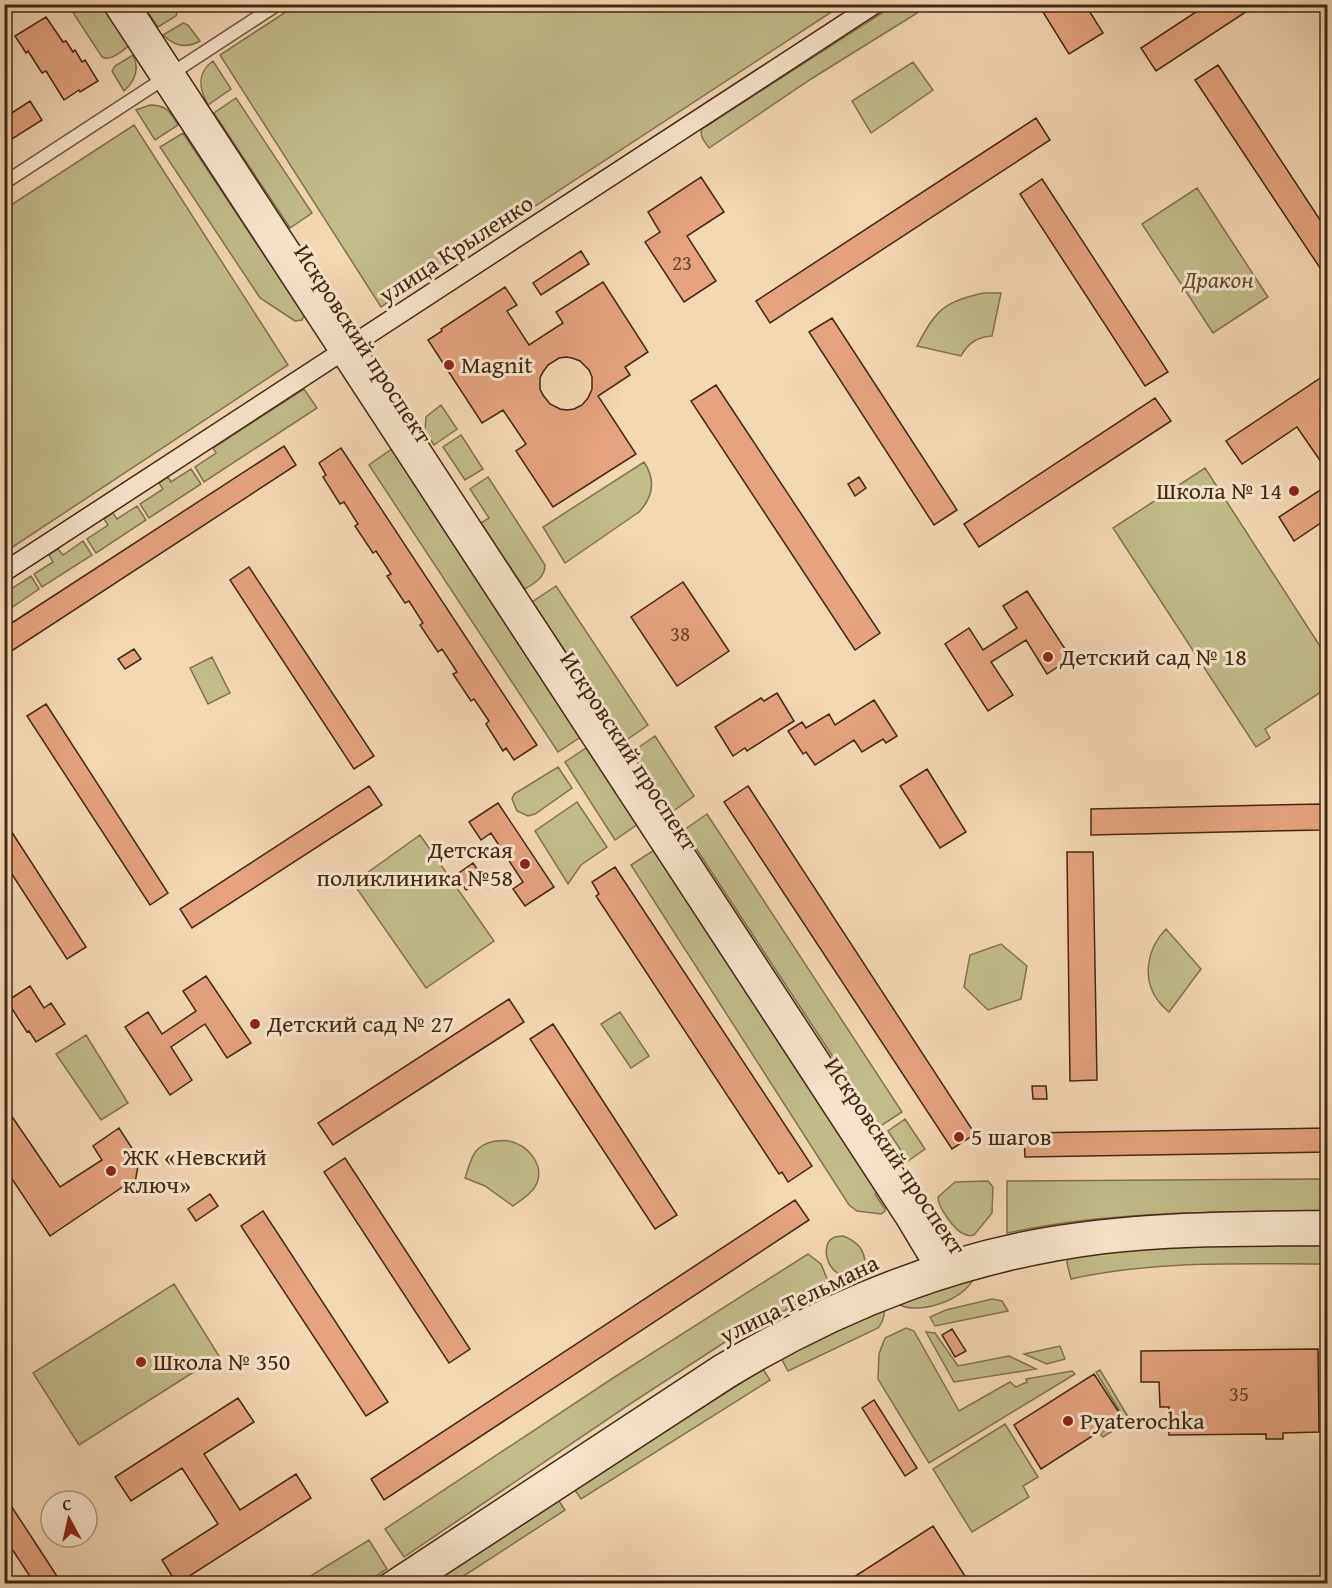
<svg xmlns="http://www.w3.org/2000/svg" width="1332" height="1588" font-family="'Gentium Book Plus',serif">
	<style>
		.green { fill: #c1bd89; stroke: #82724e; stroke-width: 1.5 }
		.building { fill: #e6a37d; stroke: #422813; stroke-width: 1.5; fill-rule: evenodd }
		.lines { fill: none; stroke-linecap: round; stroke-linejoin: round }
		.street-casing { stroke: #6e543b; stroke-width: 15 }
		.secondary-casing { stroke: #422813; stroke-width: 21 }
		.street { stroke: #f7e6ce; stroke-width: 12 }
		.secondary { stroke: #f7e6ce; stroke-width: 18 }
		.poi-dot { fill: #8f2418; stroke: #f7e6ce; stroke-width: 2 }
		.labels { text-anchor: middle; stroke-width: 6; stroke-linejoin: round; paint-order: stroke }
		.number-label { font-size: 21px; fill: #6b472e }
		.street-label { font-size: 24px; fill: #422813; stroke: #f7e6ce }
		.park-label { font-size: 24px; font-style: italic; fill: #624d30; stroke: #f7e6ce }
		.poi-label { font-size: 24px; fill: #422813; stroke: #f7e6ce; text-anchor: start }
	</style>
	<rect width="100%" height="100%" fill="#f3d8b4"/>
	<filter id="stains"><feTurbulence type="fractalNoise" baseFrequency=".00333" numOctaves="4"/><feColorMatrix values="0 0 0 0 .2 0 0 0 0 .09 0 0 0 0 .02 0 0 0 .5 -.17"/></filter>
	<radialGradient id="worn" r=".72"><stop offset=".6" stop-color="#630" stop-opacity="0"/><stop offset="1" stop-color="#630" stop-opacity=".3"/></radialGradient>
	<!-- green -->
	<path class="green" d="M 298,4 L 842,4 L 842,5 L 381,307 L 220,55 Z
		M 68,5 L 102,5 L 129,46 C 121,51 111,62 102,57 Z
		M 143,5 L 175,5 C 178,8 178,11 176,16 L 158,27 Z
		M 894,5 L 930,5 L 811,79 L 709,148 C 705,142 699,136 702,129 Z
		M 183,23 L 188,25 L 200,41 C 186,49 174,46 163,35 Z
		M 133,55 C 140,69 135,81 124,91 L 112,71 L 115,66 Z
		M 213,61 L 231,89 L 208,105 C 199,89 196,73 213,61 Z
		M 913,62 L 933,90 L 871,133 L 852,101 Z
		M 236,98 L 312,213 L 290,228 L 214,113 Z
		M 150,105 C 167,105 170,112 178,125 L 155,140 L 136,110 Z
		M 134,125 L 288,365 L 5,552 L 5,209 Z
		M 183,133 L 304,315 L 302,320 L 295,321 L 260,298 L 160,147 Z
		M 1197,188 L 1268,297 L 1213,333 L 1142,224 Z
		M 984,293 L 1001,293 L 992,336 C 977,337 968,343 961,356 L 917,346 C 935,311 944,301 984,293 Z
		M 304,389 L 317,408 L 204,482 L 195,467 L 216,453 L 213,448 Z
		M 441,405 L 457,429 L 434,445 L 425,431 L 426,417 Z
		M 461,435 L 483,469 L 465,480 L 443,447 Z
		M 393,448 L 582,736 L 558,752 L 369,465 Z
		M 644,462 C 656,480 653,497 639,512 L 565,563 L 543,527 Z
		M 1205,468 L 1327,657 L 1327,688 L 1265,729 L 1270,738 L 1256,747 L 1113,528 Z
		M 191,469 L 201,484 L 149,518 L 140,504 L 163,489 L 159,483 L 168,477 L 171,482 Z
		M 488,477 L 545,565 C 545,578 534,583 525,589 L 481,523 L 489,518 L 470,489 Z
		M 137,506 L 146,520 L 96,553 L 87,539 L 108,525 L 104,519 L 113,513 L 117,519 Z
		M 83,541 L 92,555 L 42,587 L 34,574 L 53,562 L 49,555 L 58,549 L 63,555 Z
		M 31,576 L 39,589 L 5,612 L 5,586 L 8,591 Z
		M 556,586 L 648,725 L 625,741 L 532,602 Z
		M 212,657 L 230,693 L 208,704 L 190,668 Z
		M 655,736 L 694,796 L 672,812 L 632,752 Z
		M 589,746 L 638,824 L 615,840 L 565,762 Z
		M 558,767 L 572,788 L 535,814 L 528,816 L 517,811 L 512,799 L 514,794 Z
		M 577,802 L 607,847 L 581,865 L 568,884 L 535,831 Z
		M 707,814 L 902,1112 L 879,1127 L 684,830 Z
		M 420,835 L 494,941 L 426,988 L 353,883 Z
		M 654,850 L 878,1191 L 875,1194 L 885,1209 L 885,1211 L 881,1214 L 857,1211 L 849,1205 L 631,865 Z
		M 1166,929 L 1201,969 L 1169,1012 C 1166,1009 1162,1006 1159,1002 C 1141,980 1147,948 1166,929 Z
		M 1001,944 L 1027,966 L 1021,999 L 988,1010 L 964,987 L 970,955 Z
		M 620,1012 L 649,1056 L 631,1068 L 601,1024 Z
		M 86,1035 L 128,1103 L 101,1120 L 56,1054 Z
		M 905,1119 L 925,1149 L 908,1161 L 888,1131 Z
		M 495,1141 C 500,1141 505,1140 509,1141 C 528,1145 544,1164 537,1183 C 533,1193 522,1199 513,1206 L 485,1186 L 465,1178 C 472,1158 472,1146 495,1141 Z
		M 1327,1179 L 1327,1211 C 1221,1212 1112,1210 1007,1233 L 1007,1181 Z
		M 988,1181 L 993,1187 L 992,1213 L 974,1235 C 969,1236 969,1236 964,1234 C 954,1230 938,1207 938,1197 L 955,1182 Z
		M 843,1236 C 857,1241 866,1251 865,1267 C 833,1295 816,1246 833,1238 C 836,1236 839,1237 843,1236 Z
		M 1327,1244 L 1327,1264 C 1242,1264 1155,1260 1071,1279 L 1067,1263 L 1068,1257 L 1147,1248 L 1210,1245 Z
		M 808,1254 L 821,1264 L 828,1281 L 804,1291 L 805,1300 L 728,1340 L 630,1404 L 404,1557 L 385,1529 L 613,1378 Z
		M 974,1278 C 964,1300 918,1316 898,1304 Z
		M 174,1284 L 219,1356 L 79,1445 L 33,1373 Z
		M 992,1299 L 1002,1301 L 1008,1311 L 935,1326 L 930,1317 L 946,1310 Z
		M 884,1309 C 885,1317 883,1322 878,1328 L 788,1371 L 781,1358 Z
		M 906,1328 L 914,1331 L 959,1411 L 1010,1382 L 1016,1387 L 1027,1382 L 1026,1379 L 1072,1371 L 1075,1374 L 929,1463 L 878,1379 L 879,1354 L 885,1338 Z
		M 926,1332 L 935,1333 L 958,1366 L 1009,1356 L 1036,1369 L 954,1382 Z
		M 1060,1346 L 1065,1359 L 1047,1364 L 1024,1354 Z
		M 763,1369 L 770,1380 L 581,1499 L 574,1489 Z
		M 1100,1370 L 1130,1420 L 1103,1437 L 1100,1434 L 1124,1418 L 1096,1372 Z
		M 1005,1424 L 1038,1477 L 1023,1486 L 1029,1497 L 972,1532 L 933,1469 Z
		M 557,1498 L 565,1510 L 453,1583 L 428,1584 Z
		M 369,1540 L 387,1569 L 365,1583 L 299,1583 Z"/>
	<!-- building -->
	<path class="building" d="M 1038,4 L 1085,4 L 1103,33 L 1069,54 Z
		M 1208,4 L 1258,4 L 1156,71 L 1141,48 Z
		M 46,17 L 63,42 L 66,41 L 73,52 L 75,50 L 82,62 L 85,60 L 98,81 L 80,92 L 79,90 L 64,100 L 46,71 L 42,73 L 28,51 L 26,53 L 15,36 Z
		M 1218,65 L 1328,232 L 1328,280 L 1195,80 Z
		M 30,101 L 42,120 L 4,144 L 4,118 Z
		M 1036,118 L 1050,140 L 770,323 L 756,301 Z
		M 701,177 L 724,212 L 687,236 L 716,281 L 684,302 L 645,242 L 660,232 L 648,212 Z
		M 1042,179 L 1168,372 L 1145,386 L 1020,194 Z
		M 581,251 L 589,264 L 541,295 L 533,283 Z
		M 603,282 L 648,352 L 625,367 L 630,375 L 598,396 L 636,454 L 553,507 L 516,451 L 526,444 L 503,410 L 482,423 L 428,340 L 442,331 L 441,329 L 505,287 L 517,305 L 507,311 L 529,345 L 563,323 L 556,312 ZM 566,357 L 572,358 L 580,361 L 589,370 L 592,377 L 592,389 L 588,398 L 582,405 L 574,409 L 567,410 L 560,409 L 550,404 L 543,395 L 540,389 L 540,378 L 543,372 L 548,365 L 559,358 Z
		M 832,318 L 957,510 L 934,525 L 809,332 Z
		M 1328,373 L 1328,406 L 1320,411 L 1328,422 L 1328,472 L 1297,427 L 1242,464 L 1226,441 Z
		M 716,385 L 880,633 L 855,650 L 691,401 Z
		M 1155,398 L 1171,421 L 979,547 L 964,524 Z
		M 284,446 L 296,465 L 10,652 L 4,644 L 4,628 Z
		M 341,448 L 537,745 L 514,760 L 506,748 L 503,751 L 486,724 L 489,721 L 474,699 L 471,701 L 453,674 L 457,672 L 442,649 L 438,652 L 420,625 L 423,623 L 409,601 L 405,603 L 387,576 L 391,574 L 376,551 L 373,553 L 355,526 L 358,524 L 344,502 L 340,504 L 323,477 L 326,475 L 319,463 Z
		M 859,477 L 866,488 L 855,496 L 848,484 Z
		M 1328,485 L 1328,518 L 1294,541 L 1279,517 Z
		M 249,567 L 374,756 L 354,769 L 230,580 Z
		M 683,582 L 729,651 L 677,686 L 631,617 Z
		M 1027,591 L 1071,658 L 1047,674 L 1026,640 L 991,662 L 1013,695 L 988,711 L 945,644 L 969,628 L 983,650 L 1017,628 L 1003,606 Z
		M 134,649 L 141,659 L 125,669 L 118,659 Z
		M 777,693 L 794,721 L 747,751 L 745,748 L 733,756 L 715,727 L 761,698 L 764,701 Z
		M 874,700 L 897,736 L 886,743 L 883,739 L 862,752 L 854,740 L 815,765 L 806,752 L 803,754 L 788,731 L 802,722 L 806,728 L 829,714 L 835,725 Z
		M 46,704 L 168,893 L 150,905 L 27,716 Z
		M 927,769 L 966,832 L 940,848 L 900,786 Z
		M 369,786 L 382,805 L 192,928 L 180,909 Z
		M 748,786 L 975,1134 L 952,1149 L 724,802 Z
		M 498,803 L 554,887 L 525,906 L 513,889 L 523,882 L 491,833 L 481,840 L 469,822 Z
		M 1321,804 L 1321,830 L 1091,835 L 1091,809 Z
		M 4,820 L 86,947 L 67,959 L 4,862 Z
		M 1067,852 L 1093,852 L 1097,1080 L 1070,1081 Z
		M 473,863 L 483,878 L 466,890 L 456,875 Z
		M 615,867 L 812,1166 L 788,1182 L 782,1172 L 779,1174 L 596,896 L 599,894 L 592,882 Z
		M 206,976 L 251,1043 L 227,1058 L 205,1024 L 171,1047 L 192,1080 L 170,1095 L 125,1027 L 148,1012 L 162,1034 L 196,1011 L 183,991 Z
		M 30,986 L 44,1008 L 51,1003 L 65,1024 L 36,1042 L 29,1031 L 27,1032 L 7,1001 Z
		M 509,999 L 524,1022 L 333,1145 L 318,1123 Z
		M 553,1024 L 677,1215 L 655,1229 L 530,1039 Z
		M 1032,1086 L 1046,1086 L 1047,1099 L 1033,1099 Z
		M 4,1105 L 60,1187 L 102,1160 L 93,1146 L 119,1128 L 142,1164 L 138,1166 L 134,1188 L 124,1186 L 50,1236 L 4,1167 Z
		M 1328,1128 L 1328,1152 L 1025,1157 L 1024,1133 Z
		M 345,1158 L 470,1349 L 449,1363 L 324,1172 Z
		M 210,1194 L 218,1206 L 196,1221 L 188,1209 Z
		M 795,1200 L 809,1220 L 384,1500 L 371,1479 Z
		M 263,1211 L 388,1402 L 366,1416 L 241,1226 Z
		M 952,1329 L 966,1351 L 955,1357 L 942,1335 Z
		M 1318,1349 L 1319,1432 L 1283,1433 L 1283,1439 L 1266,1439 L 1266,1434 L 1169,1435 L 1169,1407 L 1160,1407 L 1159,1382 L 1141,1382 L 1141,1351 Z
		M 1094,1374 L 1122,1417 L 1041,1469 L 1014,1425 Z
		M 238,1398 L 254,1422 L 204,1454 L 240,1510 L 296,1474 L 311,1498 L 177,1584 L 162,1560 L 218,1524 L 182,1468 L 131,1501 L 115,1477 Z
		M 874,1400 L 917,1468 L 905,1476 L 862,1408 Z
		M 4,1495 L 38,1547 L 62,1584 L 35,1584 L 4,1537 Z
		M 933,1526 L 970,1584 L 843,1584 Z"/>
	<g class="lines">
		<defs>
			<path id="street" d="M 4,183 L 278,4"/>
			<path id="secondary" d="M 112,4 L 906,1220 L 933,1265 L 948,1277
				M 130,4 L 920,1212 L 949,1260 L 948,1277
				M 4,572 L 875,4
				M 386,1584 L 720,1364 C 825,1302 938,1253 1059,1235 C 1148,1221 1238,1221 1328,1220
				M 414,1584 L 730,1378 C 847,1307 968,1261 1104,1244 C 1178,1235 1253,1237 1328,1236"/>
		</defs>
		<!-- street casing -->
		<use href="#street" class="street-casing"/>
		<!-- secondary casing -->
		<use href="#secondary" class="secondary-casing"/>
		<!-- street -->
		<use href="#street" class="street"/>
		<!-- secondary -->
		<use href="#secondary" class="secondary"/>
	</g>
	<!-- markers -->
	<g class="poi-dot">
		<circle cx="449" cy="365" r="6"/>
		<circle cx="1294" cy="491" r="6"/>
		<circle cx="1048" cy="657" r="6"/>
		<circle cx="525" cy="864" r="6"/>
		<circle cx="255" cy="1024" r="6"/>
		<circle cx="959" cy="1137" r="6"/>
		<circle cx="111" cy="1171" r="6"/>
		<circle cx="141" cy="1362" r="6"/>
		<circle cx="1068" cy="1421" r="6"/>
	</g>
	<g class="labels">
		<!-- number labels -->
		<g class="number-label">
			<text x="682" y="270">23</text>
			<text x="680" y="641">38</text>
			<text x="1239" y="1401">35</text>
		</g>
		<!-- street labels -->
		<g class="street-label">
			<text transform="translate(456 249) rotate(-33)" y="8">улица Крыленко</text>
			<text transform="translate(363 344) rotate(57)" y="8">Искровский проспект</text>
			<text transform="translate(629 751) rotate(57)" y="8">Искровский проспект</text>
			<text transform="translate(895 1156) rotate(56)" y="8">Искровский проспект</text>
			<text transform="translate(799 1299) rotate(-26)" y="8">улица Тельмана</text>
		</g>
		<!-- park labels -->
		<g class="park-label">
			<text x="1218" y="288">Дракон</text>
		</g>
		<!-- poi labels -->
		<g class="poi-label">
			<text x="461" y="373">Magnit</text>
			<text x="1282" y="499" text-anchor="end">Школа № 14</text>
			<text x="1060" y="665">Детский сад № 18</text>
			<text x="513" y="858" text-anchor="end">Детская<tspan x="513" dy="28">поликлиника №58</tspan></text>
			<text x="267" y="1032">Детский сад № 27</text>
			<text x="971" y="1145">5 шагов</text>
			<text x="123" y="1165">ЖК «Невский<tspan x="123" dy="28">ключ»</tspan></text>
			<text x="153" y="1370">Школа № 350</text>
			<text x="1080" y="1429">Pyaterochka</text>
		</g>
	</g>
	<!-- margin -->
	<rect width="1332" height="1588" fill="none" stroke="#f3d8b4" stroke-width="24"/>
	<rect x="6" y="6" width="1320" height="1576" fill="none" stroke="#422813" stroke-width="3"/>
	<rect x="12" y="12" width="1308" height="1564" fill="none" stroke="#422813" stroke-width="1.5"/>
	<!-- north arrow -->
	<g transform="translate(69 1519) rotate(352)"><circle r="28" fill="#f7e6ce" stroke="#af9a83" stroke-width="1.5"/>
	<path d="M0-4.5L10 22L0 15L-10 22Z" fill="#8f2418"/>
	<text y="-9" font-size="16" font-weight="bold" text-anchor="middle" fill="#422813">С</text>
	</g>
	<rect width="100%" height="100%" filter="url(#stains)"/>
	<rect width="100%" height="100%" fill="url(#worn)"/>
</svg>
